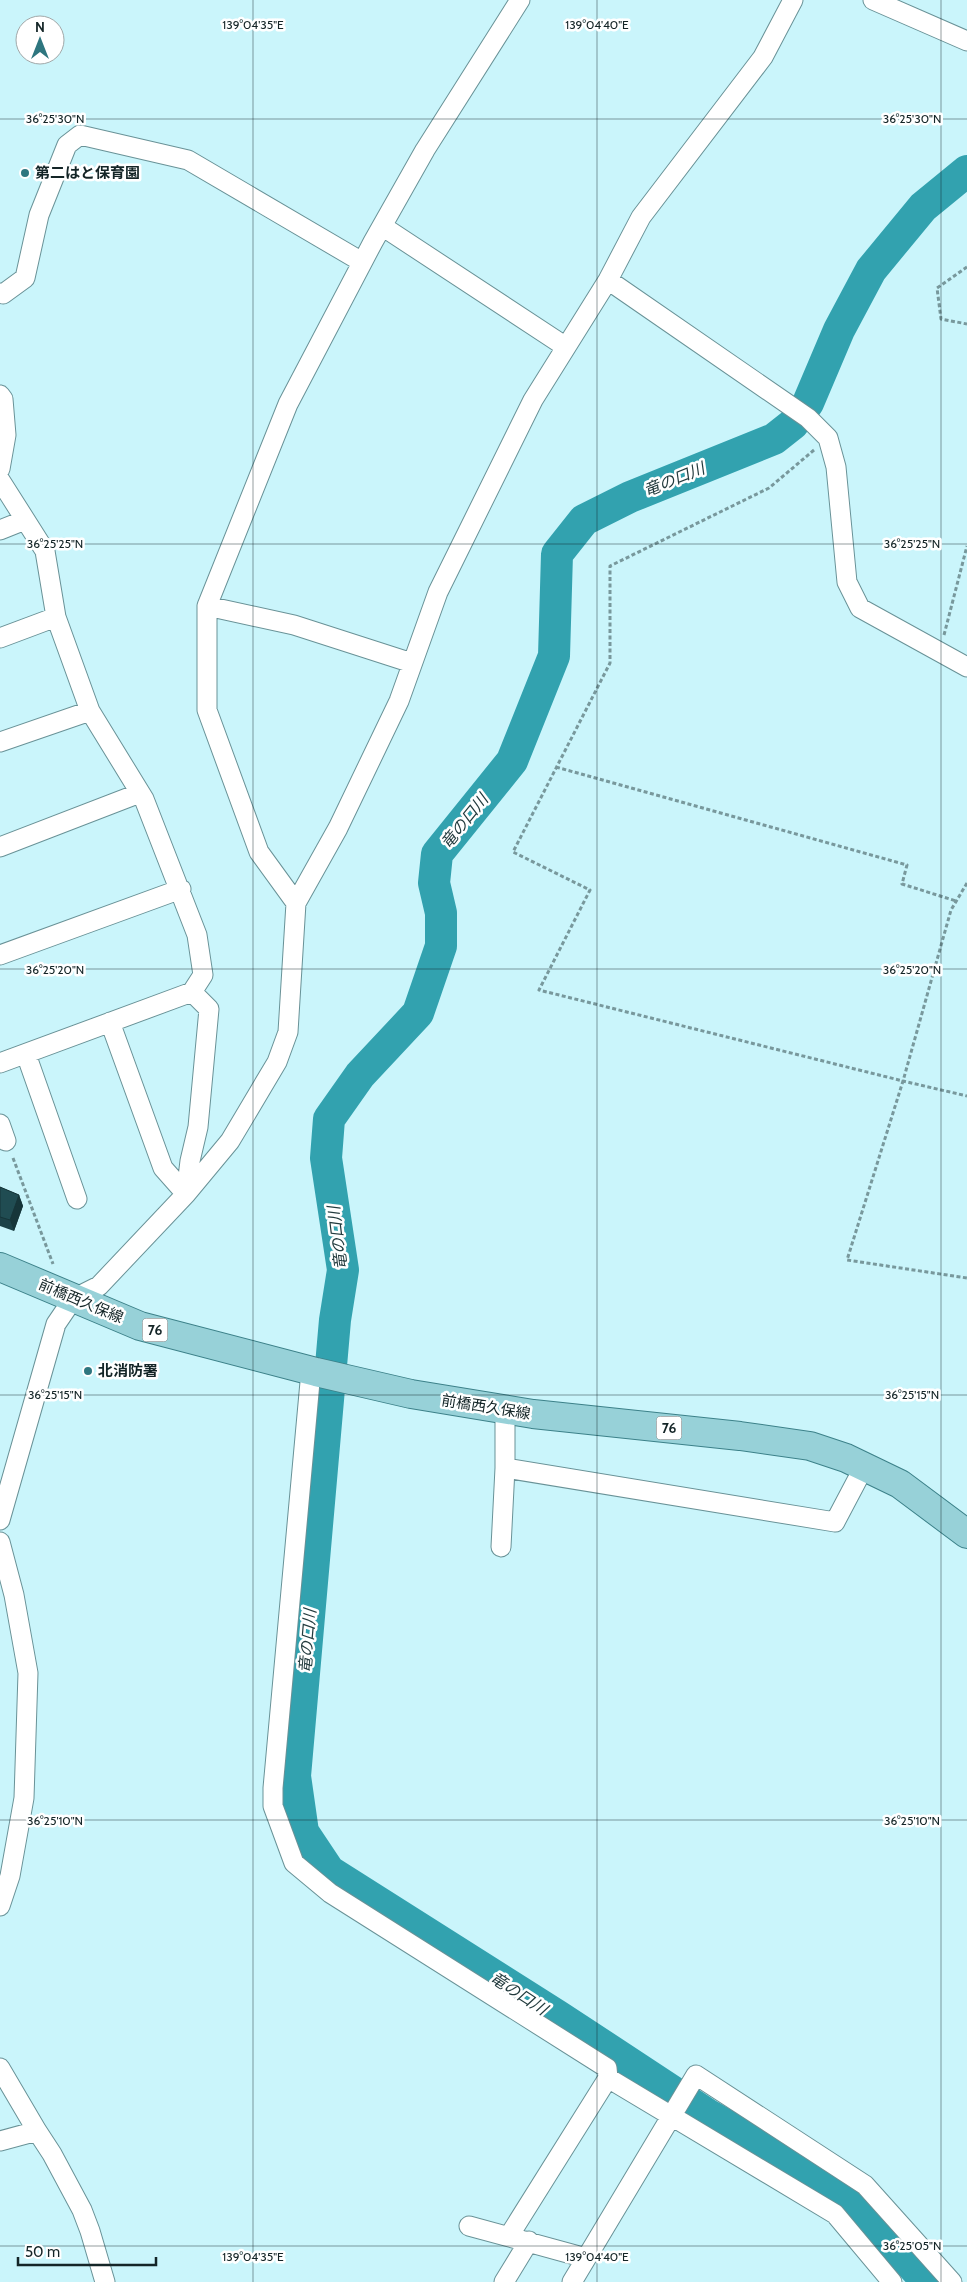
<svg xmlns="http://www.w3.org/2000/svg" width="967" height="2282" font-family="Cabin,'Noto Sans JP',sans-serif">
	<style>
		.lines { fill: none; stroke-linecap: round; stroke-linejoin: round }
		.river { stroke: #32a2af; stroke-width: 32 }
		.street-casing { stroke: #699297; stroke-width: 21 }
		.primary-casing { stroke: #3c8189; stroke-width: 30 }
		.path { stroke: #78989c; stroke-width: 3; stroke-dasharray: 4 2.5; stroke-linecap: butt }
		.street { stroke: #fff; stroke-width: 19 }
		.primary { stroke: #97d1d8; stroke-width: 28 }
		.wall { fill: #1c4147 }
		.shaded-wall { fill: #163539 }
		.building { fill: #204c52; stroke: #163539 }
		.ticks { fill: none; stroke: #142527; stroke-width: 1; stroke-opacity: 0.45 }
		.poi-dot { fill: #2e767f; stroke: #fff; stroke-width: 2 }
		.labels { text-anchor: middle; stroke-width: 5; stroke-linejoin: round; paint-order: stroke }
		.shield { fill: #fff; stroke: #5a6668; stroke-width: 1 }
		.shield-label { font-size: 14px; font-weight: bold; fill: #142527 }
		.poi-label { font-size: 15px; font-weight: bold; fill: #142527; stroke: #fff; text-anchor: start }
		.street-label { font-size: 15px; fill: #142527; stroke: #fff }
		.water-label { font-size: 16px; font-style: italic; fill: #233b3e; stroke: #fff }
		.ticks-label { font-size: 12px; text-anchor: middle; fill: #142527; stroke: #fff; stroke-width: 5; stroke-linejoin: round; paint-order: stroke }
	</style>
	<rect width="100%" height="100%" fill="#caf5fb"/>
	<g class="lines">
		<!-- river -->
		<path class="river" d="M 927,2282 L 849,2195 L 710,2116 L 558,2016 L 329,1871 L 303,1832 L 295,1776 L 335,1320 L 343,1270 L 326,1158 L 329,1119 L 360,1075 L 418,1013 L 441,946 L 441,913 L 434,883 L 437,854 L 512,761 L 554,656 L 557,554 L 584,520 L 630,497 L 774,439 L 793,424 L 808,403 L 839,330 L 871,270 L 923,207 L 967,171"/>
		<defs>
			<path id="street" d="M 873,0 L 967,41
				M 382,226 L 566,347
				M 608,280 L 808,418 L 828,438 L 836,467 L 847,582 L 860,608 L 967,667
				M 0,293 L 3,294 L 25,278 L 39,215 L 67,145 L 80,135 L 188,160 L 362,262
				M 0,395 L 3,399 L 6,435 L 0,469
				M 0,480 L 45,551 L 56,617 L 90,711 L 144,799 L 197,935 L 203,975 L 192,992 L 0,1063
				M 0,530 L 25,520
				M 207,606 L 294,625 L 412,663
				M 0,638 L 56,617
				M 0,742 L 90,711
				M 0,847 L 140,793
				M 296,903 L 259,852 L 207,710 L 207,606 L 288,404 L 373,242 L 425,150 L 520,0
				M 0,955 L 181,889
				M 110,1022 L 163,1168 L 186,1194
				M 26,1054 L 77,1199
				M 0,1124 L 6,1141
				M 186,1194 L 190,1161 L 198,1127 L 209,1009 L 192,992
				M 311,1371 L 273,1788 L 273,1806 L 294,1863 L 330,1893 L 607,2068 L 608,2078 L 835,2214 L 892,2282
				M 505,1468 L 835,1522 L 864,1467
				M 0,1520 L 56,1324 L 73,1299 L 99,1286 L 186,1194 L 230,1141 L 277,1062 L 288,1032 L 296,903 L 338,828 L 399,701 L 438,592 L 533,400 L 608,280 L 641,217 L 763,57 L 793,0
				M 0,1542 L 14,1595 L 28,1673 L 24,1798 L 10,1876 L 0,1906
				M 501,1547 L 505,1468 L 505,1410
				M 0,2068 L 37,2131 L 52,2154 L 82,2210 L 90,2231 L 105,2282
				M 0,2141 L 37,2131
				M 469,2226 L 586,2258
				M 509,2236 L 608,2078
				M 504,2282 L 529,2241
				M 572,2282 L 696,2075 L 865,2185 L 952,2282"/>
			<path id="primary" d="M 0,1267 L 140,1326 L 316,1372 L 411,1394 L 533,1414 L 740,1436 L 810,1446 L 846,1458 L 900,1484 L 967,1534"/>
		</defs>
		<!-- street casing -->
		<use href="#street" class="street-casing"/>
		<!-- primary casing -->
		<use href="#primary" class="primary-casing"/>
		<!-- path -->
		<path class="path" d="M 967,267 L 937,288 L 941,319 L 967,324
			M 814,450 L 769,488 L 610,566 L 610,663 L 513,852 L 590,890 L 539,990 L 903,1081 L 847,1260 L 967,1278
			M 944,635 L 967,546
			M 556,767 L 907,865 L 902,884 L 956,901
			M 967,883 L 951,910 L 903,1081 L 967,1096
			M 13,1158 L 53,1264"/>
		<!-- street -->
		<use href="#street" class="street"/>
		<!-- primary -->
		<use href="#primary" class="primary"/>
	</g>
	<!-- wall -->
	<path class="wall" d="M 0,1187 L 19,1195 L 23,1206 L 14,1231 L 0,1226 Z"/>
	<!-- shaded-wall -->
	<path class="shaded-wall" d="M 19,1195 L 23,1206 L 14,1231 L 10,1220 Z"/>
	<!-- building -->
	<path class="building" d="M 0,1187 L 19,1195 L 10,1220 L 0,1217 Z"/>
	<!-- ticks -->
	<path class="ticks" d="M 253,0 L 253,2282M 597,0 L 597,2282M 941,0 L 941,2282M 0,119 L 967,119M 0,544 L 967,544M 0,969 L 967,969M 0,1395 L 967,1395M 0,1820 L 967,1820M 0,2246 L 967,2246"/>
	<!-- markers -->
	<g class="poi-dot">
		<circle cx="25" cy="173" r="5"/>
		<circle cx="88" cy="1371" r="5"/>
	</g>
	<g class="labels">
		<!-- shield labels -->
		<g class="shield">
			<rect x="142.5" y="1318.5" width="25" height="23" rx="4"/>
			<rect x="656.5" y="1416.5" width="25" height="23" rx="4"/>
		</g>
		<g class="shield-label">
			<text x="155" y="1335">76</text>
			<text x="669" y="1433">76</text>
		</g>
		<!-- poi labels -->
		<g class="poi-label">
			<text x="35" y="178">第二はと保育園</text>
			<text x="98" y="1376">北消防署</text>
		</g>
		<!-- street labels -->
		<g class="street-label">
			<text transform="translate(81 1301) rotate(23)" y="5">前橋西久保線</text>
			<text transform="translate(486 1407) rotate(9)" y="5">前橋西久保線</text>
		</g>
		<!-- water labels -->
		<g class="water-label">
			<text transform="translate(674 479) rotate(-22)" y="6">竜の口川</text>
			<text transform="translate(464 821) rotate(-51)" y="6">竜の口川</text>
			<text transform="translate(337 1238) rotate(-97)" y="6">竜の口川</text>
			<text transform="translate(307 1641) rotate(-85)" y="6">竜の口川</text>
			<text transform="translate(519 1993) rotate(33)" y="6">竜の口川</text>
		</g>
	</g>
	<g class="ticks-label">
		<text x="253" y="29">139°04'35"E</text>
		<text x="597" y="29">139°04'40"E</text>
		<text x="55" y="123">36°25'30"N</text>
		<text x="912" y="123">36°25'30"N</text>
		<text x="55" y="548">36°25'25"N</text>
		<text x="912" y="548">36°25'25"N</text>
		<text x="55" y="974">36°25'20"N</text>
		<text x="912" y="974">36°25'20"N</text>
		<text x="55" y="1399">36°25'15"N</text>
		<text x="912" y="1399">36°25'15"N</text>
		<text x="55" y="1825">36°25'10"N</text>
		<text x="912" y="1825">36°25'10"N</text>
		<text x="912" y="2250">36°25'05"N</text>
		<text x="253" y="2261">139°04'35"E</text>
		<text x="597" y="2261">139°04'40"E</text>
	</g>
	<!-- north arrow -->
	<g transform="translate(40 40)"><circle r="24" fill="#ffffff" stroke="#a1a8a9"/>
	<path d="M0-4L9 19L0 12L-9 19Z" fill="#2e767f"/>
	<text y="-8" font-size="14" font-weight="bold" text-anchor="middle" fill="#142527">N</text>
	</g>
	<!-- scale -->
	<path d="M18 2257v8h138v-8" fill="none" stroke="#142527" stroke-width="2.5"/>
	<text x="25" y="2257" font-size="15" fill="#142527" stroke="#ffffff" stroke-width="4" paint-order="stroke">50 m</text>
</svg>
